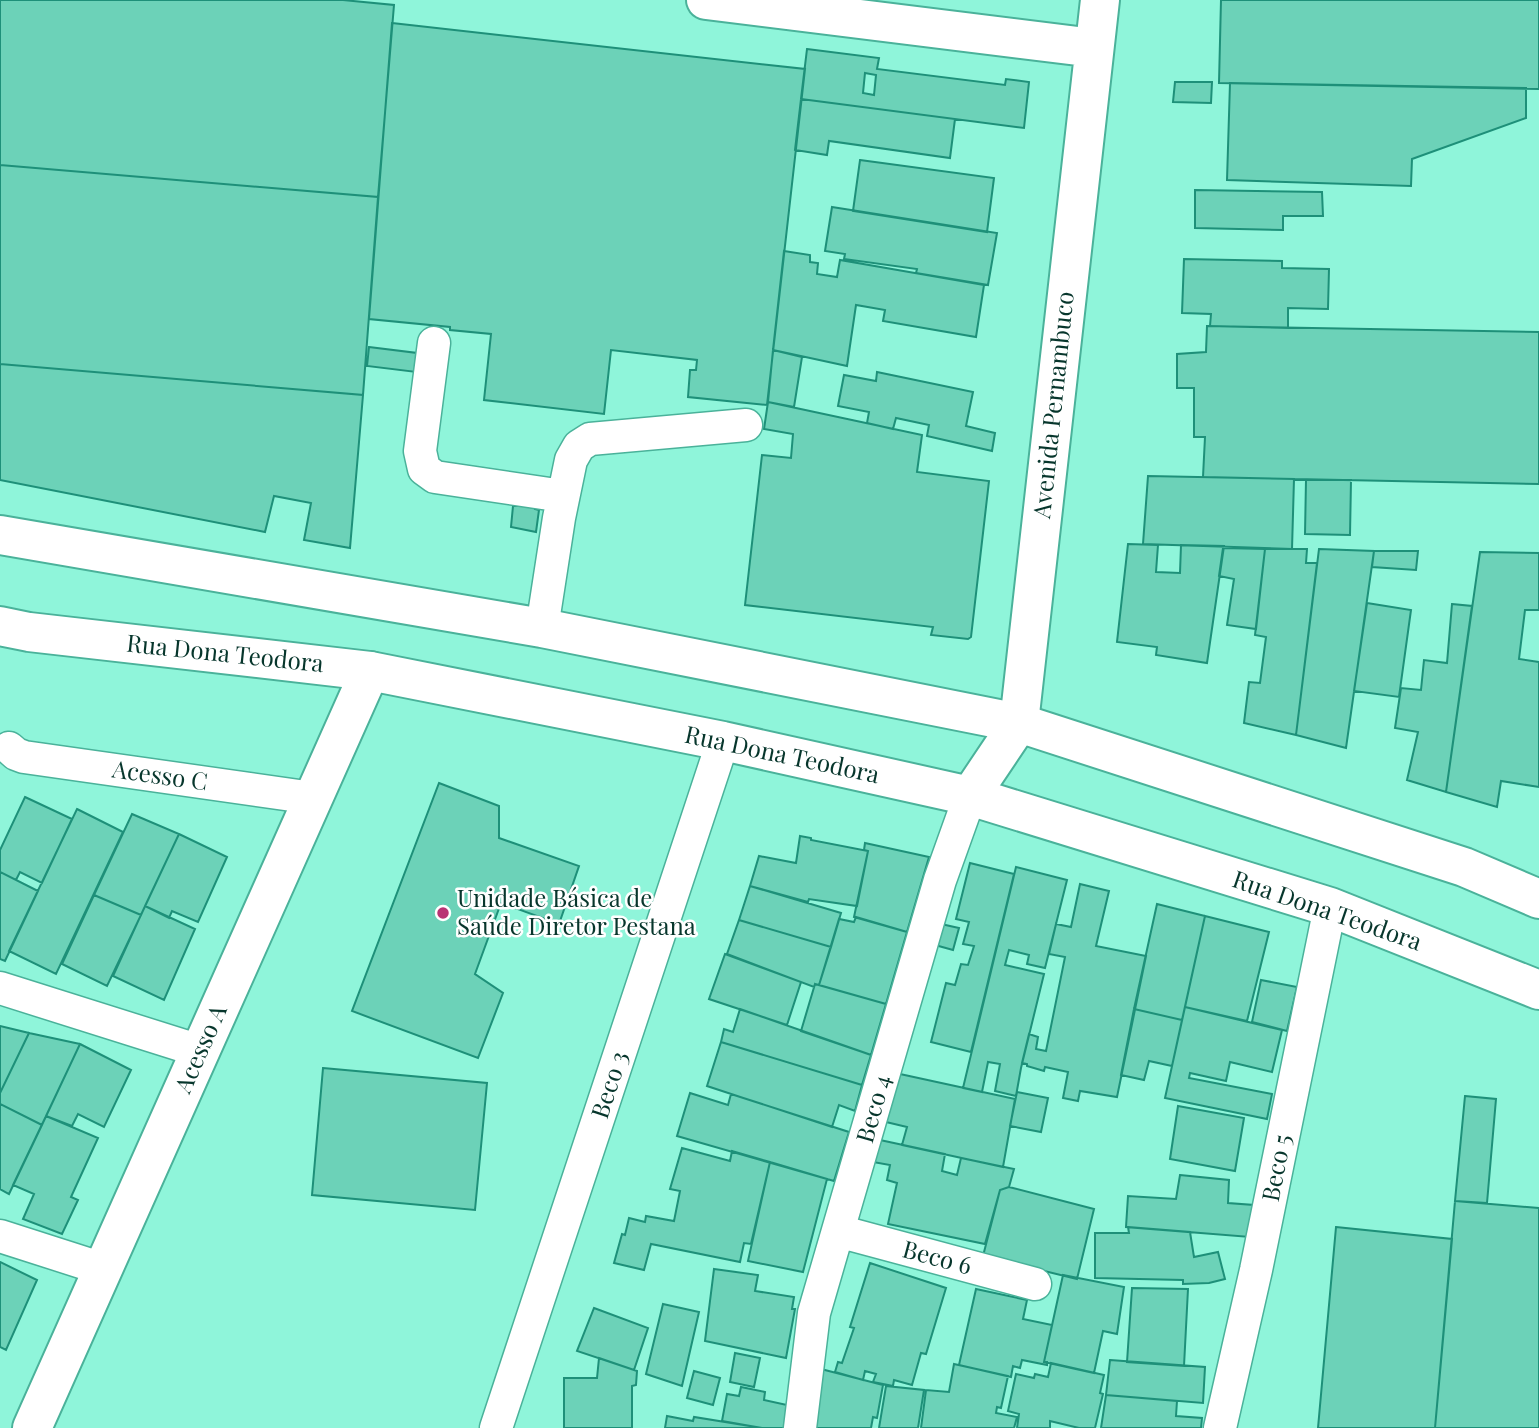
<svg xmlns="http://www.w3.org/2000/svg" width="1539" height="1428" font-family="'Playfair Display',serif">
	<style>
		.building { fill: #6cd2b8; stroke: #1e9079; stroke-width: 2; fill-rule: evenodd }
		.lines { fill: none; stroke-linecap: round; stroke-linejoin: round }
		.lane-casing { stroke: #4ab29a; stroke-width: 35 }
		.street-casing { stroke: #4ab29a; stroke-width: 42 }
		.secondary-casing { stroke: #4ab29a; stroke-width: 42 }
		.lane { stroke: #fff; stroke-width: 32 }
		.street { stroke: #fff; stroke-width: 38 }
		.secondary { stroke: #fff; stroke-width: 38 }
		.poi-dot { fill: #b93274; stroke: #fff; stroke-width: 2.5 }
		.labels { text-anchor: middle; stroke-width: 5; stroke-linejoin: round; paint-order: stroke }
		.street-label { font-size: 24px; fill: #07362c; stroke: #fff }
		.poi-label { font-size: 24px; fill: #07362c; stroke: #fff; text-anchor: start }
	</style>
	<rect width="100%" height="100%" fill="#8ff5da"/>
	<!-- building -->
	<path class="building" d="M 0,0 L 343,0 L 394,5 L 378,197 L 0,165 Z
		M 1221,0 L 1539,0 L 1539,89 L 1219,83 Z
		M 392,23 L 805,69 L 767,405 L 688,397 L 690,370 L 696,370 L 697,360 L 611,350 L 604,414 L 484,400 L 491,334 L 450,330 L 450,327 L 369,319 Z
		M 807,49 L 879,58 L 877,69 L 1005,85 L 1006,79 L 1029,82 L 1024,128 L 801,99 ZM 865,73 L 876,75 L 874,95 L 863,93 Z
		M 1175,82 L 1212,82 L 1211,103 L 1173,102 Z
		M 1230,83 L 1526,88 L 1526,118 L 1412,159 L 1411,186 L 1227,180 Z
		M 801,99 L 955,119 L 950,158 L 829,141 L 827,155 L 795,150 Z
		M 860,160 L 994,178 L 987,232 L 853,211 Z
		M 0,165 L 378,197 L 363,395 L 0,364 Z
		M 1195,190 L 1322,192 L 1323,216 L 1283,216 L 1283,230 L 1195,228 Z
		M 832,207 L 997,233 L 988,285 L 916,273 L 917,269 L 844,259 L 845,254 L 825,251 Z
		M 784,251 L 810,255 L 810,262 L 818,263 L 817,274 L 837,277 L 840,260 L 984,285 L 976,337 L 883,321 L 885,310 L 856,305 L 847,366 L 773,350 Z
		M 1184,259 L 1282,261 L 1282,268 L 1329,269 L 1328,309 L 1288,308 L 1288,328 L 1210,326 L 1211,314 L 1182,313 Z
		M 1207,326 L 1539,332 L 1539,484 L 1203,477 L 1205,437 L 1194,437 L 1194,388 L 1177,388 L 1177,354 L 1206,352 Z
		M 369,347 L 417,353 L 416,372 L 367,366 Z
		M 773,350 L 802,357 L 794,407 L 768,402 Z
		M 0,364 L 363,395 L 350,548 L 304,540 L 311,503 L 274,496 L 265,532 L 0,480 Z
		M 877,372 L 973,392 L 966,426 L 995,433 L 992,451 L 927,436 L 929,425 L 896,418 L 893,429 L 867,423 L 869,412 L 838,406 L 844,375 L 876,381 Z
		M 768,402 L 922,435 L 917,472 L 989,481 L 971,637 L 968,639 L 931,635 L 933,627 L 745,605 L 762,455 L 791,458 L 793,434 L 764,429 Z
		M 1148,476 L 1294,479 L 1292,549 L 1143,544 Z
		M 1306,480 L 1351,480 L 1350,535 L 1305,534 Z
		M 519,494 L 537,497 L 535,509 L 539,510 L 536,532 L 511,527 L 513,506 L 518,506 Z
		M 1128,544 L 1158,545 L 1156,572 L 1180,573 L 1181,545 L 1224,546 L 1207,663 L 1156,655 L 1157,647 L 1117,642 Z
		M 1223,548 L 1265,549 L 1256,629 L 1227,625 L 1234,579 L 1219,576 Z
		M 1265,549 L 1307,549 L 1306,563 L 1317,563 L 1296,735 L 1244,723 L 1249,682 L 1260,683 L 1266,637 L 1255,635 Z
		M 1319,549 L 1374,551 L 1346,748 L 1296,735 Z
		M 1374,551 L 1418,551 L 1416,570 L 1372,567 Z
		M 1480,552 L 1539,553 L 1539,610 L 1525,610 L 1519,659 L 1539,662 L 1539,787 L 1501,781 L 1497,807 L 1446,792 Z
		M 1367,603 L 1411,610 L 1399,697 L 1354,691 Z
		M 1452,604 L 1472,606 L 1446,792 L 1407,780 L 1418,732 L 1395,728 L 1401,688 L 1421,690 L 1424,660 L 1447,663 Z
		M 439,783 L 499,806 L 499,838 L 579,866 L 559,924 L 501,903 L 475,974 L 503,993 L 478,1058 L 352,1011 Z
		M 25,797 L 72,819 L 42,883 L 20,872 L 16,880 L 0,872 L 0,850 Z
		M 77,809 L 123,832 L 56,974 L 9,951 Z
		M 132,814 L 179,834 L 141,915 L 94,895 Z
		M 179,834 L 227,857 L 198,922 L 172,911 L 169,918 L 145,906 Z
		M 800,836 L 811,838 L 811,840 L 868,851 L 857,906 L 809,899 L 808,902 L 750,886 L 759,856 L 796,863 Z
		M 865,843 L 929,857 L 907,932 L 854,917 L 868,851 L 864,850 Z
		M 970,863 L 1014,874 L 971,1052 L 931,1042 L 946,983 L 955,985 L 961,964 L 968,965 L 974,946 L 963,944 L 969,922 L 956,919 Z
		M 1016,867 L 1067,880 L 1045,968 L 1027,964 L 1029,955 L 1009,950 L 1005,965 L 1044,974 L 1021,1068 L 1016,1096 L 995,1091 L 1000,1064 L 988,1062 L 982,1092 L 963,1088 Z
		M 0,872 L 38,891 L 5,961 L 0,959 Z
		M 1080,884 L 1109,891 L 1096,946 L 1146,956 L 1117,1097 L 1080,1091 L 1078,1101 L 1063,1098 L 1068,1072 L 1045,1067 L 1044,1071 L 1027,1066 L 1027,1064 L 1022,1063 L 1029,1034 L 1038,1037 L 1036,1049 L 1046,1051 L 1065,957 L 1049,954 L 1056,924 L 1071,927 Z
		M 750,886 L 841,913 L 831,947 L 739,920 Z
		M 94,895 L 141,915 L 107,986 L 62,964 Z
		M 1157,904 L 1205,916 L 1182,1020 L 1134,1009 Z
		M 145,906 L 195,929 L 164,1000 L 113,976 Z
		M 1205,916 L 1269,932 L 1247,1021 L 1185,1007 Z
		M 856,917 L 907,932 L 886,1004 L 819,985 L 839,919 L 854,922 Z
		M 739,920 L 831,947 L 819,985 L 815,984 L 814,987 L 727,954 Z
		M 941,924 L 959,928 L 953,950 L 935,945 Z
		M 725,954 L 801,982 L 787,1025 L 709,999 Z
		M 1261,980 L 1297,987 L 1287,1031 L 1252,1022 Z
		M 815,984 L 886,1004 L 871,1055 L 801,1031 Z
		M 1185,1007 L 1282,1030 L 1272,1072 L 1230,1062 L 1226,1081 L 1190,1073 L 1189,1078 L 1272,1094 L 1267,1119 L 1165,1098 Z
		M 740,1009 L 871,1055 L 862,1085 L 721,1042 L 724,1029 L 733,1032 Z
		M 1134,1009 L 1182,1020 L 1172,1066 L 1149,1061 L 1144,1080 L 1121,1075 Z
		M 0,1026 L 29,1033 L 0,1093 Z
		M 29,1033 L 80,1044 L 42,1125 L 0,1104 L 0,1093 Z
		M 721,1042 L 862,1085 L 855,1111 L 839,1105 L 832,1127 L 707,1086 Z
		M 80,1044 L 131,1070 L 104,1127 L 78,1114 L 72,1126 L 46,1116 Z
		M 323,1068 L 487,1083 L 475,1210 L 312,1195 Z
		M 900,1074 L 1015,1099 L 1003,1167 L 902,1145 L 907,1127 L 886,1122 Z
		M 1017,1092 L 1048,1098 L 1041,1132 L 1010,1126 Z
		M 690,1093 L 728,1105 L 731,1094 L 849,1132 L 834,1181 L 677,1136 Z
		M 1465,1096 L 1496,1099 L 1487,1203 L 1455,1201 Z
		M 0,1104 L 42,1125 L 9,1194 L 0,1189 Z
		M 1178,1106 L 1244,1118 L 1235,1171 L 1170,1159 Z
		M 46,1116 L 98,1138 L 71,1197 L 78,1200 L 62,1234 L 23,1219 L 34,1194 L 13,1185 Z
		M 880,1140 L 945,1154 L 942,1171 L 957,1175 L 961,1158 L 1014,1169 L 1009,1187 L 1000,1190 L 985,1244 L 888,1224 L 897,1183 L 887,1180 L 890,1165 L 873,1162 Z
		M 682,1148 L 730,1161 L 732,1151 L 770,1162 L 751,1244 L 744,1243 L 740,1262 L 651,1244 L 644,1270 L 614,1263 L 622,1234 L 625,1235 L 629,1218 L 645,1222 L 646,1216 L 674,1221 L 680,1191 L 670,1189 Z
		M 770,1162 L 827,1179 L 803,1272 L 748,1261 Z
		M 1180,1175 L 1229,1180 L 1228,1203 L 1254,1205 L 1250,1237 L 1126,1227 L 1128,1196 L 1176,1199 Z
		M 1009,1187 L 1094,1209 L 1077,1279 L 983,1256 L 1000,1190 Z
		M 1455,1201 L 1539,1208 L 1539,1428 L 1435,1428 Z
		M 1128,1227 L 1190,1232 L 1194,1257 L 1218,1252 L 1225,1279 L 1209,1283 L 1183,1284 L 1183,1280 L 1095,1278 L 1095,1233 L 1129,1233 Z
		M 1336,1227 L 1452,1239 L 1435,1428 L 1318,1428 Z
		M 0,1262 L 37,1280 L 6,1350 L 0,1347 Z
		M 870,1263 L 946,1288 L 926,1354 L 921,1353 L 912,1385 L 894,1380 L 893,1386 L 873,1382 L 876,1374 L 865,1371 L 863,1380 L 835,1372 L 838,1362 L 842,1363 L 854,1328 L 850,1327 Z
		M 714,1269 L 758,1275 L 755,1291 L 794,1297 L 792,1309 L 795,1309 L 786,1358 L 705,1341 Z
		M 1063,1275 L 1124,1287 L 1117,1334 L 1103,1331 L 1094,1373 L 1044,1362 Z
		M 1132,1288 L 1188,1289 L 1184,1366 L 1127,1362 Z
		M 976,1289 L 1027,1300 L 1023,1319 L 1052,1325 L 1044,1362 L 1047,1362 L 1047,1365 L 1022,1360 L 1020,1368 L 1013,1366 L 1011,1377 L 959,1365 Z
		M 663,1304 L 699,1312 L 682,1386 L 646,1374 Z
		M 594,1308 L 648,1328 L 634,1370 L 577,1351 Z
		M 735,1353 L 760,1358 L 754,1387 L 730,1382 Z
		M 599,1358 L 637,1371 L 636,1385 L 632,1386 L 632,1428 L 564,1428 L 564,1378 L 597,1378 Z
		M 1110,1360 L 1205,1367 L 1203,1403 L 1106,1395 Z
		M 1051,1363 L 1104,1375 L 1100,1393 L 1103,1394 L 1095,1428 L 1079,1428 L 1050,1421 L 1050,1428 L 1017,1428 L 1019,1414 L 1008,1411 L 1016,1374 L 1034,1378 L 1035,1374 L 1048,1377 Z
		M 954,1364 L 1008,1376 L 1001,1408 L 997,1407 L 996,1413 L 1017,1417 L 1014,1428 L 921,1428 L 926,1390 L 949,1392 Z
		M 821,1369 L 883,1385 L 877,1418 L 873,1417 L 871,1428 L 814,1428 Z
		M 694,1371 L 720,1378 L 713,1405 L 687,1398 Z
		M 886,1386 L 924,1390 L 918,1428 L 879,1428 Z
		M 741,1387 L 765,1392 L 764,1400 L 787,1405 L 784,1428 L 762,1428 L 722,1421 L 727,1394 L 739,1396 Z
		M 1106,1395 L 1177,1401 L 1176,1416 L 1202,1418 L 1201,1428 L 1101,1428 Z
		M 667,1416 L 693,1421 L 694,1417 L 762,1428 L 665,1428 Z"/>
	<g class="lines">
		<defs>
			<path id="lane" d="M 434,343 L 420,451 L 424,469 L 435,477 L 563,496
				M 542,628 L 559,518 L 571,460 L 579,446 L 590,439 L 746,425
				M 9,748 L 16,754 L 24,757 L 313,798
				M 0,988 L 200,1051
				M 838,1231 L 1035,1284
				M 0,1236 L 103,1269
				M 496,1428 L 723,741
				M 800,1428 L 814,1313 L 940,880 L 970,796
				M 1220,1428 L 1256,1270 L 1330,907"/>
			<path id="street" d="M 706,0 L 1094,48
				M 970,796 L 1019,723 L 1100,0
				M 32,1428 L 370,671"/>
			<path id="secondary" d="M 0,535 L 542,628 L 1019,723 L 1464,867 L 1539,899
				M 0,626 L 29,632 L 370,671 L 723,741 L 970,796 L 1330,907 L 1539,990"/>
		</defs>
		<!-- lane casing -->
		<use href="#lane" class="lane-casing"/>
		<!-- street casing -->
		<use href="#street" class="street-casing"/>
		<!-- secondary casing -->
		<use href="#secondary" class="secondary-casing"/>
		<!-- lane -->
		<use href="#lane" class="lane"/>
		<!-- street -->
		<use href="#street" class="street"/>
		<!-- secondary -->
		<use href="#secondary" class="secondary"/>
	</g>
	<!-- markers -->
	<circle class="poi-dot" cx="443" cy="913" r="7"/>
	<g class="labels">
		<!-- street labels -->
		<g class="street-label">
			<text transform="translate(1054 405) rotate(-84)" y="8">Avenida Pernambuco</text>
			<text transform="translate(225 654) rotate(6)" y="8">Rua Dona Teodora</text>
			<text transform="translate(782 755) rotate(12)" y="8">Rua Dona Teodora</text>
			<text transform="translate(160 776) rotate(8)" y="8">Acesso C</text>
			<text transform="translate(1327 911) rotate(19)" y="8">Rua Dona Teodora</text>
			<text transform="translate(201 1049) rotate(-66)" y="8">Acesso A</text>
			<text transform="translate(610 1085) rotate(-72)" y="8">Beco 3</text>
			<text transform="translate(874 1109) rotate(-74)" y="8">Beco 4</text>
			<text transform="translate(1277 1168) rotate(-79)" y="8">Beco 5</text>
			<text transform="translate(937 1258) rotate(15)" y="8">Beco 6</text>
		</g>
		<!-- poi labels -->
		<g class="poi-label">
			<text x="457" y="907">Unidade Básica de<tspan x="457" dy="28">Saúde Diretor Pestana</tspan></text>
		</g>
	</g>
</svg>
